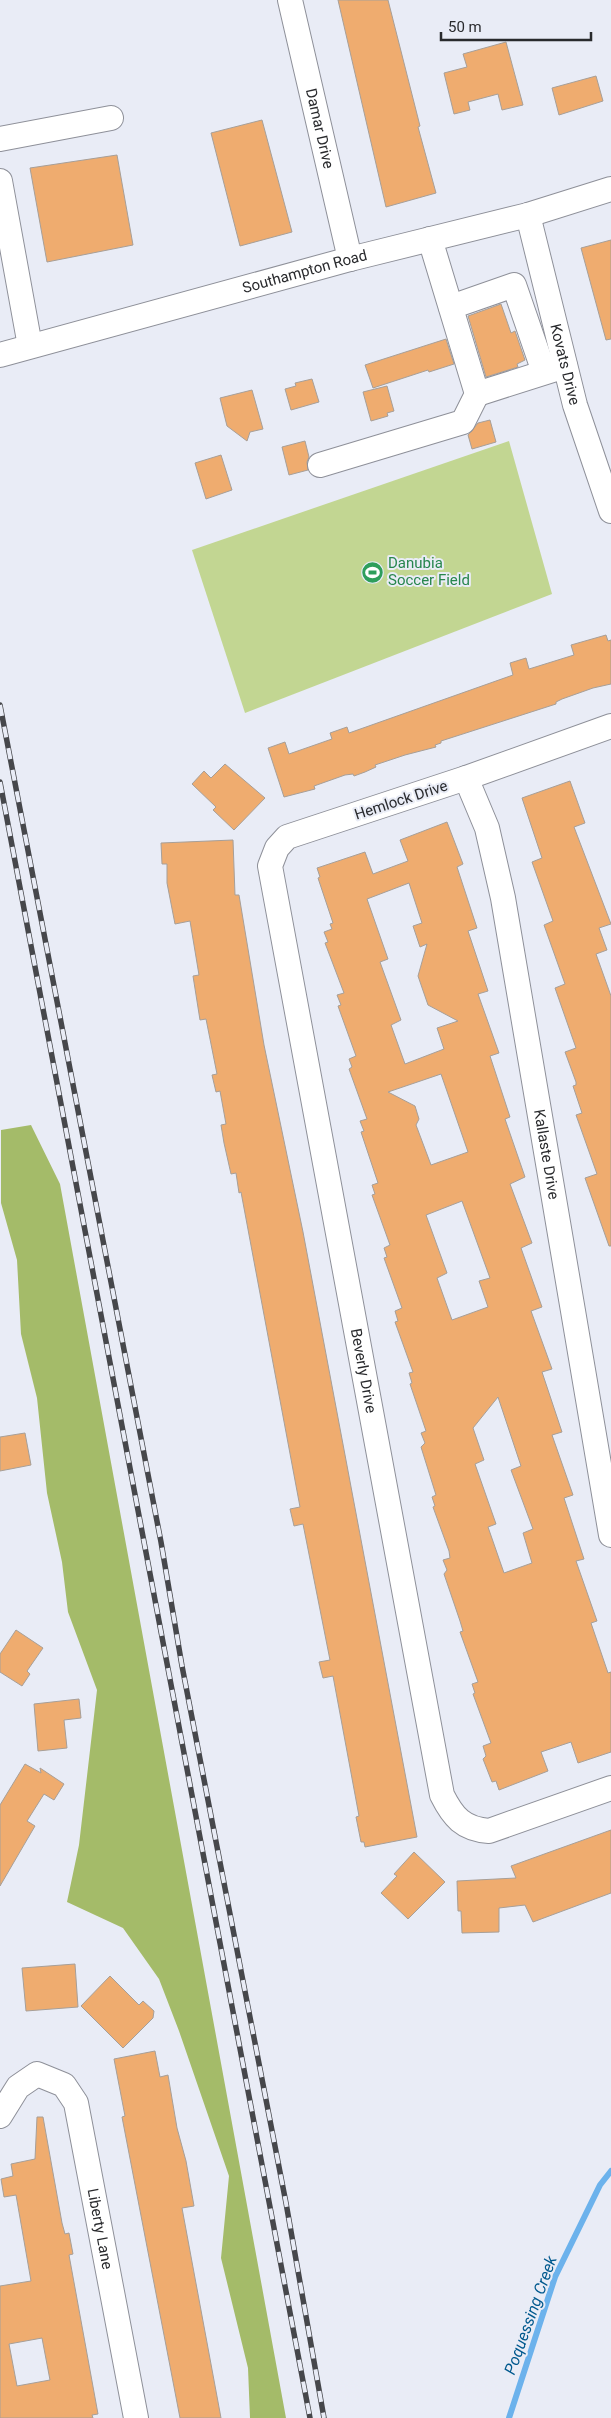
<svg xmlns="http://www.w3.org/2000/svg" width="611" height="2418" font-family="Roboto,sans-serif">
	<style>
		.green { fill: #c2d692 }
		.forest { fill: #a4bb69 }
		.lines { fill: none; stroke-linecap: round; stroke-linejoin: round }
		.stream { stroke: #6cb2ec; stroke-width: 6 }
		.building { fill: #efac6f; stroke: #a79f98; fill-rule: evenodd }
		.minor-casing { stroke: #8e9099; stroke-width: 26 }
		.minor { stroke: #fff; stroke-width: 24 }
		.rail-casing { stroke: #46474b; stroke-width: 5.5 }
		.rail { stroke: #e9ecf6; stroke-width: 4; stroke-dasharray: 11; stroke-linecap: butt }
		.labels { text-anchor: middle; stroke-width: 4; stroke-linejoin: round; paint-order: stroke }
		.street-label { font-size: 15px; fill: #292a2d; stroke: #e9ecf6 }
		.leisure-label { font-size: 15px; fill: #27864d; stroke: #e9ecf6; text-anchor: start }
		.water-label { font-size: 16px; font-style: italic; fill: #00598e; stroke: #e9ecf6 }
	</style>
	<rect width="100%" height="100%" fill="#e9ecf6"/>
	<!-- green -->
	<path class="green" d="M 509,441 L 552,594 L 245,713 L 192,550 Z"/>
	<!-- forest -->
	<path class="forest" d="M 31,1125 L 60,1184 L 286,2418 L 250,2418 L 248,2368 L 221,2258 L 229,2176 L 179,2031 L 159,1979 L 123,1928 L 67,1902 L 79,1845 L 97,1690 L 68,1612 L 62,1562 L 47,1493 L 37,1398 L 21,1334 L 17,1260 L 1,1203 L 1,1130 Z"/>
	<g class="lines">
		<!-- stream -->
		<path class="stream" d="M 509,2418 L 555,2277 L 600,2185 L 611,2171"/>
	</g>
	<!-- building -->
	<path class="building" d="M 338,0 L 388,0 L 420,126 L 418,127 L 436,193 L 386,207 Z
		M 506,42 L 523,105 L 502,110 L 498,94 L 468,102 L 470,110 L 454,114 L 444,73 L 467,67 L 463,54 Z
		M 596,76 L 603,101 L 559,115 L 552,88 Z
		M 262,120 L 292,232 L 240,246 L 211,133 Z
		M 117,155 L 133,245 L 47,262 L 30,168 Z
		M 611,240 L 611,339 L 606,340 L 581,248 Z
		M 501,304 L 511,333 L 515,331 L 525,360 L 517,364 L 518,367 L 486,377 L 468,316 Z
		M 446,339 L 454,364 L 429,372 L 428,370 L 373,388 L 365,365 Z
		M 312,379 L 319,402 L 291,410 L 285,389 L 296,386 L 295,383 Z
		M 387,386 L 394,411 L 387,413 L 388,416 L 371,421 L 363,392 Z
		M 252,390 L 263,429 L 250,432 L 247,441 L 227,426 L 220,398 Z
		M 490,420 L 496,442 L 472,449 L 468,435 L 478,423 Z
		M 305,441 L 309,457 L 307,462 L 308,470 L 289,475 L 282,447 Z
		M 221,455 L 232,490 L 206,499 L 195,463 Z
		M 606,635 L 608,641 L 611,640 L 611,684 L 593,688 L 562,699 L 556,702 L 556,704 L 441,741 L 441,743 L 435,745 L 436,747 L 405,755 L 375,765 L 376,767 L 365,772 L 354,776 L 353,774 L 345,775 L 314,786 L 315,789 L 284,797 L 268,748 L 285,742 L 289,754 L 332,739 L 330,733 L 347,727 L 349,733 L 513,675 L 510,663 L 526,658 L 529,669 L 574,655 L 571,645 Z
		M 225,764 L 265,798 L 234,830 L 213,810 L 216,807 L 192,784 L 204,771 L 211,778 Z
		M 570,781 L 585,823 L 574,827 L 611,924 L 599,928 L 607,950 L 596,954 L 611,996 L 611,1246 L 609,1246 L 585,1178 L 597,1174 L 576,1115 L 582,1113 L 573,1086 L 576,1085 L 576,1082 L 565,1052 L 576,1048 L 555,988 L 565,984 L 544,925 L 553,921 L 532,862 L 542,858 L 522,798 Z
		M 447,822 L 463,864 L 457,867 L 477,928 L 468,931 L 488,991 L 478,994 L 499,1053 L 490,1056 L 510,1117 L 505,1119 L 525,1177 L 510,1184 L 532,1243 L 521,1248 L 542,1307 L 531,1311 L 552,1369 L 542,1372 L 562,1432 L 552,1435 L 573,1495 L 564,1498 L 584,1559 L 576,1561 L 597,1621 L 591,1623 L 608,1673 L 611,1672 L 611,1752 L 578,1763 L 571,1742 L 541,1752 L 548,1771 L 499,1790 L 496,1781 L 492,1782 L 483,1759 L 486,1756 L 483,1746 L 491,1743 L 473,1694 L 475,1693 L 472,1684 L 478,1682 L 460,1632 L 463,1631 L 460,1621 L 444,1574 L 447,1570 L 443,1560 L 450,1558 L 449,1551 L 433,1507 L 435,1506 L 432,1497 L 436,1495 L 421,1447 L 425,1443 L 421,1433 L 426,1431 L 410,1384 L 412,1383 L 409,1373 L 413,1372 L 395,1322 L 398,1321 L 395,1311 L 402,1308 L 384,1258 L 387,1257 L 384,1248 L 390,1245 L 372,1195 L 375,1194 L 372,1185 L 378,1183 L 361,1132 L 364,1131 L 360,1121 L 367,1119 L 349,1069 L 352,1067 L 349,1059 L 356,1056 L 338,1006 L 341,1005 L 337,995 L 344,993 L 325,943 L 328,942 L 324,932 L 332,929 L 330,924 L 333,923 L 318,878 L 320,877 L 317,868 L 365,852 L 373,874 L 408,861 L 400,840 ZM 409,883 L 422,923 L 413,926 L 420,947 L 427,944 L 418,976 L 428,1005 L 458,1021 L 437,1028 L 444,1049 L 405,1064 L 391,1025 L 401,1020 L 380,962 L 388,959 L 367,899 ZM 441,1074 L 468,1152 L 431,1165 L 416,1125 L 419,1119 L 415,1106 L 388,1092 ZM 462,1201 L 490,1278 L 479,1281 L 488,1307 L 452,1320 L 437,1278 L 447,1273 L 426,1215 ZM 498,1397 L 521,1466 L 511,1470 L 533,1529 L 523,1533 L 532,1563 L 504,1573 L 488,1527 L 496,1524 L 475,1464 L 484,1460 L 473,1428 Z
		M 233,840 L 235,895 L 239,895 L 264,1045 L 303,1232 L 417,1837 L 365,1847 L 364,1842 L 361,1842 L 356,1817 L 359,1816 L 333,1676 L 323,1678 L 319,1662 L 330,1660 L 303,1524 L 294,1526 L 290,1509 L 300,1507 L 241,1192 L 239,1193 L 236,1173 L 231,1174 L 224,1143 L 221,1125 L 226,1124 L 220,1091 L 216,1092 L 212,1075 L 217,1074 L 206,1019 L 200,1020 L 193,976 L 199,975 L 190,921 L 175,924 L 167,883 L 167,864 L 162,864 L 161,843 Z
		M 25,1433 L 31,1465 L 0,1471 L 0,1437 Z
		M 16,1630 L 43,1648 L 27,1671 L 30,1674 L 22,1686 L 0,1672 L 0,1654 Z
		M 79,1699 L 81,1718 L 64,1720 L 67,1748 L 38,1751 L 34,1704 Z
		M 25,1764 L 41,1773 L 40,1768 L 64,1784 L 54,1800 L 44,1794 L 27,1821 L 35,1826 L 0,1886 L 0,1805 Z
		M 611,1830 L 611,1893 L 533,1922 L 525,1905 L 499,1908 L 499,1932 L 462,1933 L 461,1911 L 458,1911 L 457,1881 L 516,1878 L 511,1866 Z
		M 414,1852 L 445,1882 L 408,1919 L 381,1893 L 397,1876 L 394,1874 Z
		M 75,1964 L 78,2007 L 26,2011 L 22,1968 Z
		M 110,1976 L 139,2005 L 143,2001 L 154,2011 L 153,2018 L 123,2048 L 81,2006 Z
		M 155,2051 L 160,2077 L 168,2075 L 177,2128 L 186,2161 L 194,2206 L 182,2208 L 221,2418 L 180,2418 L 122,2117 L 125,2116 L 114,2059 Z
		M 37,2117 L 43,2117 L 62,2223 L 65,2234 L 69,2233 L 73,2254 L 69,2255 L 98,2414 L 92,2415 L 93,2418 L 0,2418 L 0,2286 L 31,2281 L 16,2195 L 4,2197 L 1,2179 L 13,2176 L 11,2164 L 35,2159 ZM 42,2338 L 50,2380 L 17,2386 L 9,2344 Z"/>
	<g class="lines">
		<defs>
			<g id="minor">
				<path id="s1" d="M 290,0 L 350,259"/>
				<path d="M 0,139 L 111,118"/>
				<path d="M 0,181 L 30,346"/>
				<path id="s2" d="M 528,215 L 575,405 L 611,511"/>
				<path d="M 430,239 L 477,394 L 565,366"/>
				<path d="M 451,307 L 514,285 L 544,372"/>
				<path id="s3" d="M 0,355 L 350,259 L 528,215 L 611,189"/>
				<path d="M 320,465 L 463,422 L 477,394"/>
				<path id="s4" d="M 611,726 L 466,778 L 287,837 L 277,848 L 270,866 L 442,1795 C 453,1817 463,1829 489,1831 L 611,1788"/>
				<path id="s5" d="M 466,778 L 487,828 L 503,898 L 611,1535"/>
				<path id="s6" d="M 0,2116 L 18,2087 L 37,2074 L 64,2085 L 76,2103 L 136,2418"/>
			</g>
		</defs>
		<!-- minor casing -->
		<use href="#minor" class="minor-casing"/>
		<!-- minor -->
		<use href="#minor" class="minor"/>
		<defs>
			<path id="rail" d="M 0,705 L 161,1542 L 182,1666 L 286,2203 L 324,2418
				M 0,782 L 310,2418"/>
		</defs>
		<!-- rail casing -->
		<use href="#rail" class="rail-casing"/>
		<!-- rail -->
		<use href="#rail" class="rail"/>
	</g>
	<!-- icons -->
	<defs>
		<symbol id="stadium-disc" viewBox="-11 -11 22 22"><circle r="9.5" fill="#2e9e5b" stroke="#e9ecf6"/><path d="M0-5a6.5 5 0 1 0 0 10a6.5 5 0 1 0 0-10ZM-3.5-1.8h7v3.6h-7Z" fill="#fff"/></symbol>
	</defs>
	<g fill-rule="evenodd">
		<use href="#stadium-disc" x="360" y="560" width="25" height="25"/>
	</g>
	<g class="labels">
		<!-- street labels -->
		<g class="street-label">
			<text dy="5" stroke="none"><textPath href="#s1" startOffset="132">Damar Drive</textPath></text>
			<text dy="5" stroke="none"><textPath href="#s3" startOffset="316">Southampton Road</textPath></text>
			<text dy="5" stroke="none"><textPath href="#s2" startOffset="154">Kovats Drive</textPath></text>
			<text transform="translate(401 800) rotate(-18)" y="5">Hemlock Drive</text>
			<text dy="5" stroke="none"><textPath href="#s5" startOffset="386">Kallaste Drive</textPath></text>
			<text dy="5" stroke="none"><textPath href="#s4" startOffset="890">Beverly Drive</textPath></text>
			<text dy="5" stroke="none"><textPath href="#s6" startOffset="236">Liberty Lane</textPath></text>
		</g>
		<!-- leisure labels -->
		<g class="leisure-label">
			<text x="388" y="568">Danubia<tspan x="388" dy="17">Soccer Field</tspan></text>
		</g>
		<!-- water labels -->
		<g class="water-label">
			<text transform="translate(530 2315) rotate(-70)" y="6">Poquessing Creek</text>
		</g>
	</g>
	<!-- scale -->
	<path d="M441 32v8h150v-8" fill="none" stroke="#292a2d" stroke-width="2.5"/>
	<text x="448" y="32" font-size="15" fill="#292a2d" stroke="#e9ecf6" stroke-width="4" paint-order="stroke">50 m</text>
</svg>
